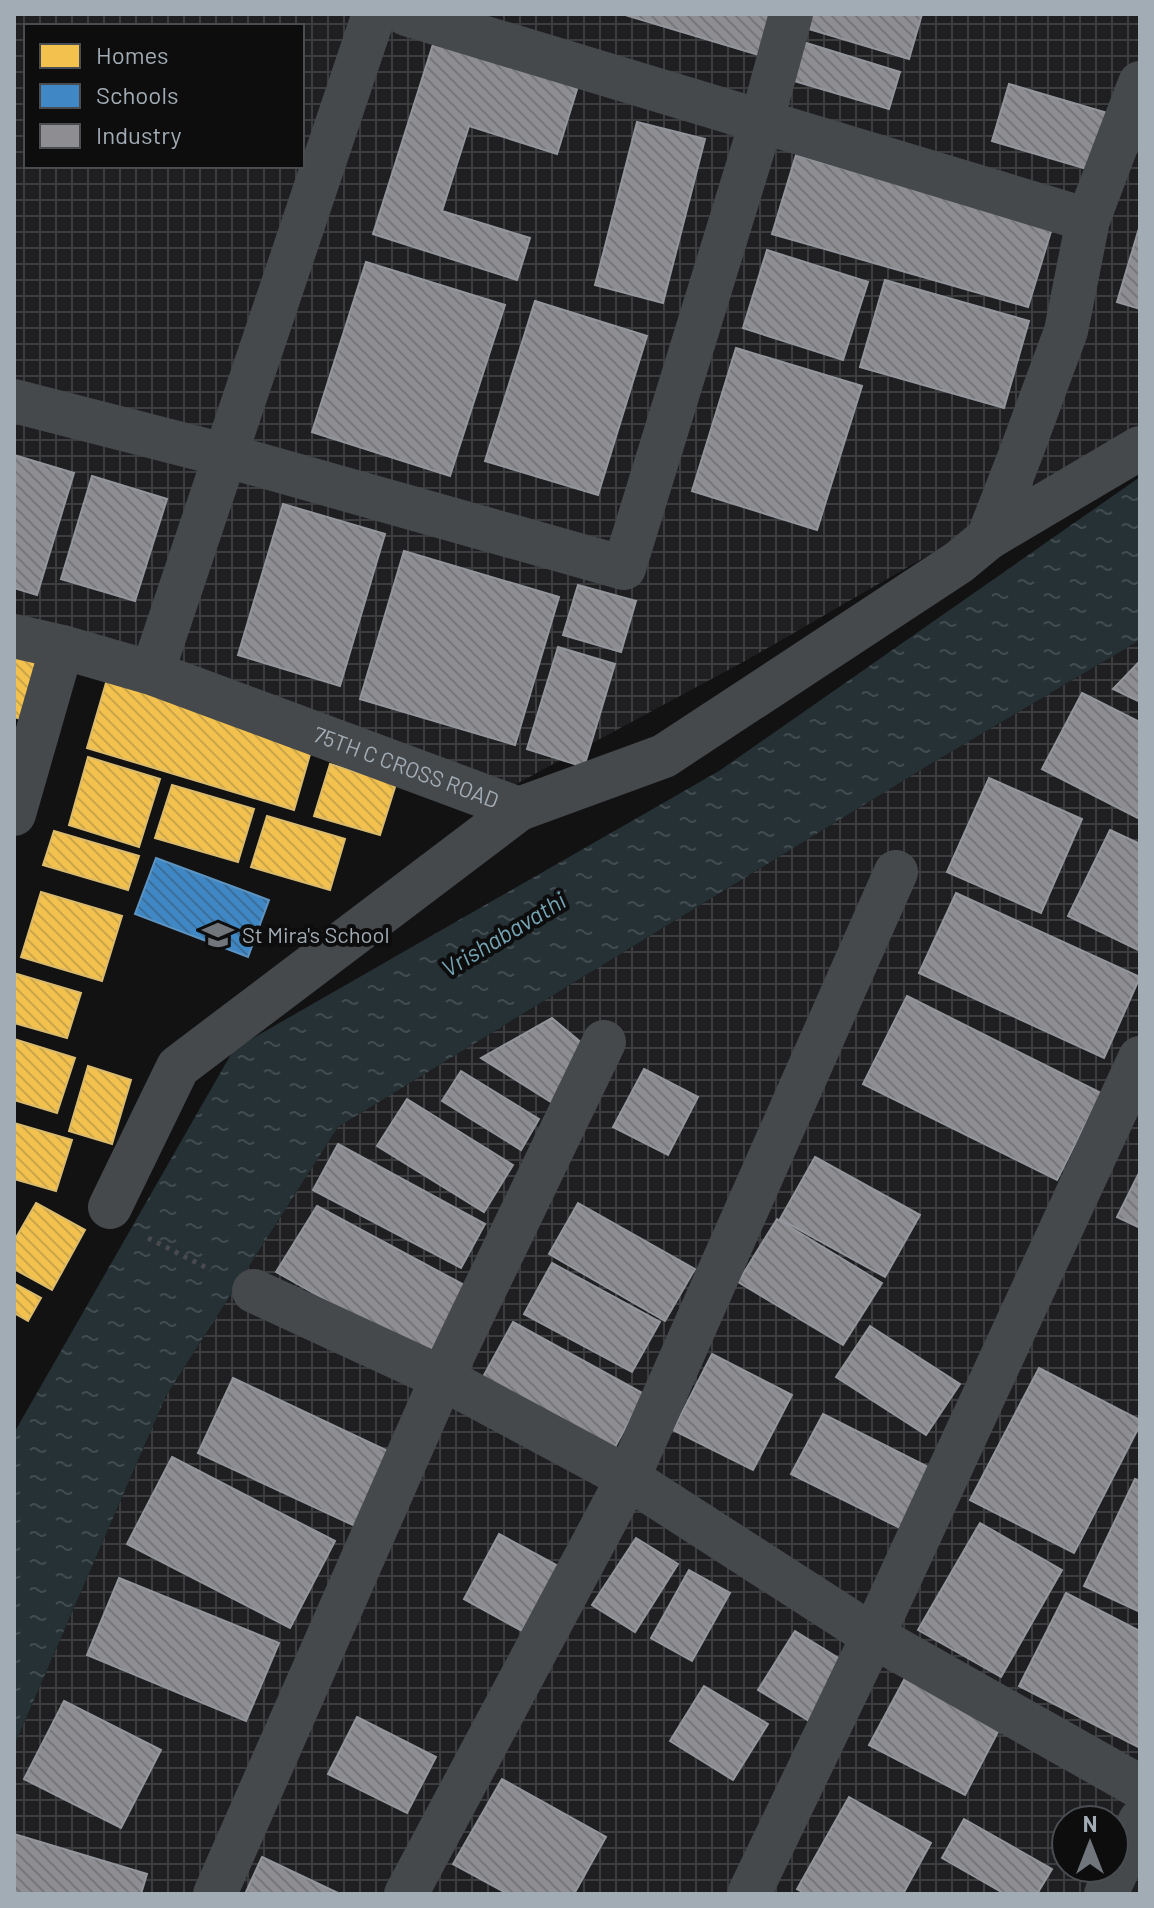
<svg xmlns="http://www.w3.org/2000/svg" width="1154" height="1908" viewBox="0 0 1154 1908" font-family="Barlow,sans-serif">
<defs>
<pattern id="industrial-grid" width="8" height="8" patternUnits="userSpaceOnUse" patternTransform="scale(2)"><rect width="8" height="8" fill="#1f1f21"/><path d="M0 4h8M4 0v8" fill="none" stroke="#3c3d3f"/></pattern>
<pattern id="water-ripples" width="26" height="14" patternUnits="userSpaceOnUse" patternTransform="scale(2)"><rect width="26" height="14" fill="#253135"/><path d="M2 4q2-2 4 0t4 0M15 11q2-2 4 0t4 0" fill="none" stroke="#424c50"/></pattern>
<pattern id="homes-back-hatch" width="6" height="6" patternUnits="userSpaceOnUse" patternTransform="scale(2)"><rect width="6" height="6" fill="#f2c14e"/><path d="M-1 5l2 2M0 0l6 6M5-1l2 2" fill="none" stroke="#cba549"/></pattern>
<pattern id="schools-back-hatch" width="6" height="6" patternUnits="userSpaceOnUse" patternTransform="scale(2)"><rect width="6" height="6" fill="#3f88c5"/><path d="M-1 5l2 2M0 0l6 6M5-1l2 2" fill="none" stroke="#3b6f9a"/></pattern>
<pattern id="industry-back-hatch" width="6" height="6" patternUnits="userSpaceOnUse" patternTransform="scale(2)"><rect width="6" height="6" fill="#8d8d92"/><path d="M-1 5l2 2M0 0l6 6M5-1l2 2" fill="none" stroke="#76777b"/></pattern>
</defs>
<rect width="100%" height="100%" fill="#121213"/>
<!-- industrial -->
<path fill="url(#industrial-grid)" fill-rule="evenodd" d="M 14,14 L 1140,14 L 1140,433 L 745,661 L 505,790 L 14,635 ZM 26,26 L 302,26 L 302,166 L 26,166 Z
M 1140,640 L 1140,1894 L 14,1894 L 14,1746 L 166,1396 L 338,1127 L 929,765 ZM 1066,1820 L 1114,1820 L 1114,1868 L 1066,1868 Z"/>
<!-- water -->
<path fill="url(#water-ripples)" d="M 1140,477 L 1140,640 L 929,765 L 338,1127 L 166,1396 L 14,1746 L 14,1433 L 234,1049 L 719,771 Z"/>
<!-- homes -->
<path fill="url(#homes-back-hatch)" stroke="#dabb6d" stroke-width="2" d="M 14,653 L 52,664 L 34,723 L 14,717 Z
M 108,676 L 315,737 L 294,810 L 87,748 Z
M 88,757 L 160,779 L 139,847 L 69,825 Z
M 330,764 L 396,784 L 380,835 L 314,816 Z
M 172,785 L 254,809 L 238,862 L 155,838 Z
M 267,816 L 345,839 L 330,890 L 251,867 Z
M 54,831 L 139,856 L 128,890 L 43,865 Z
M 41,892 L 122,916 L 102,981 L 21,957 Z
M 17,974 L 81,993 L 67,1038 L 14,1023 L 14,985 Z
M 14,1039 L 75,1058 L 57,1113 L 14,1100 Z
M 88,1066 L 131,1080 L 112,1144 L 69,1131 Z
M 14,1123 L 72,1140 L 56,1191 L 14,1179 Z
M 36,1203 L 85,1230 L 52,1290 L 14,1269 L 14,1241 Z
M 14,1283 L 41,1298 L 28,1321 L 14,1313 Z"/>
<!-- schools -->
<path fill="url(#schools-back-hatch)" stroke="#5d93c0" stroke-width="2" d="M 156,858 L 269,900 L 248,957 L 135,914 Z"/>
<!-- industry -->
<path fill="url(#industry-back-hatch)" stroke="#93969c" stroke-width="2" d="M 622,14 L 774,14 L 762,56 Z
M 813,14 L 922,14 L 909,59 L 809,29 Z
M 435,38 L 579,83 L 557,154 L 469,126 L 442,211 L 530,238 L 517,280 L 373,234 Z
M 803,42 L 900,72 L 889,109 L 791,80 Z
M 1009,84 L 1114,115 L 1097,172 L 992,141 Z
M 637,122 L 705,139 L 663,303 L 595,285 Z
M 796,155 L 1052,228 L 1028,307 L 772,234 Z
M 1140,225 L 1140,309 L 1117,302 Z
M 767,250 L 868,282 L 843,360 L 743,328 Z
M 366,262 L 505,305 L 450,476 L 312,432 Z
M 885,280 L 1029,321 L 1004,408 L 860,367 Z
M 535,301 L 647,336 L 598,495 L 485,461 Z
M 736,348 L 862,386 L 817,530 L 692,491 Z
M 14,455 L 74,473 L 37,595 L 14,588 Z
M 92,476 L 167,499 L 135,601 L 61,579 Z
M 283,504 L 385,534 L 340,686 L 238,655 Z
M 404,551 L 559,597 L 515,745 L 360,699 Z
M 578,585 L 636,601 L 621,652 L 563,635 Z
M 558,647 L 615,664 L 584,767 L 527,749 Z
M 1140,661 L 1140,702 L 1113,689 Z
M 1082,693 L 1140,722 L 1140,819 L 1042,769 Z
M 989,778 L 1082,819 L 1041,913 L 947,872 Z
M 1110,830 L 1140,844 L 1140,951 L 1068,916 Z
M 956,893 L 1140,977 L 1104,1058 L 919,973 Z
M 907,996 L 1101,1093 L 1057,1180 L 863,1084 Z
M 552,1018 L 590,1050 L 554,1104 L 481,1058 Z
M 644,1069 L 698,1097 L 668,1155 L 613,1127 Z
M 461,1071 L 539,1119 L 521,1150 L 442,1101 Z
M 407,1099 L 513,1165 L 484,1212 L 377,1146 Z
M 338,1144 L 485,1224 L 461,1268 L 313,1190 Z
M 815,1157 L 920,1215 L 885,1277 L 780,1219 Z
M 1140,1171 L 1140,1228 L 1117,1217 Z
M 578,1203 L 695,1269 L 665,1321 L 549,1254 Z
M 317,1206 L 466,1286 L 427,1357 L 276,1272 Z
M 777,1219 L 882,1283 L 843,1345 L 738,1282 Z
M 552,1263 L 660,1322 L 632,1372 L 524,1314 Z
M 513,1322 L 644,1394 L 609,1458 L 478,1386 Z
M 870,1326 L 960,1384 L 926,1435 L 836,1377 Z
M 712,1354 L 792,1395 L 753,1470 L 673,1430 Z
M 1039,1368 L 1140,1420 L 1140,1425 L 1074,1553 L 970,1500 Z
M 233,1378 L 390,1452 L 355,1526 L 198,1453 Z
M 823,1414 L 932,1469 L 902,1529 L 791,1474 Z
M 172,1457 L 335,1541 L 290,1628 L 127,1544 Z
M 1135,1479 L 1140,1481 L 1140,1612 L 1084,1586 Z
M 980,1523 L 1062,1570 L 1001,1677 L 918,1630 Z
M 499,1534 L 558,1566 L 522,1631 L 464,1599 Z
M 636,1538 L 678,1564 L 635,1632 L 592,1605 Z
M 689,1570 L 730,1593 L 692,1661 L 651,1638 Z
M 119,1578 L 279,1643 L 246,1721 L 87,1655 Z
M 1066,1593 L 1140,1631 L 1140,1743 L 1138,1747 L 1019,1686 Z
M 795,1631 L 845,1662 L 809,1721 L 758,1690 Z
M 905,1678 L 1001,1726 L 965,1795 L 869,1745 Z
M 704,1686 L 768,1724 L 733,1780 L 670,1741 Z
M 64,1701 L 161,1750 L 121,1828 L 24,1779 Z
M 357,1717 L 436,1757 L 407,1813 L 328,1774 Z
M 502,1779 L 606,1837 L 574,1894 L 508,1894 L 453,1864 Z
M 849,1797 L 931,1843 L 903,1894 L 806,1894 L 797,1889 Z
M 964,1819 L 1052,1869 L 1037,1894 L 1005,1894 L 942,1858 Z
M 14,1834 L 147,1874 L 141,1894 L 14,1894 Z
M 262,1857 L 340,1894 L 245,1894 Z"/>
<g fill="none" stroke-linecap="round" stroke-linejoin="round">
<!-- path -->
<path stroke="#484a4d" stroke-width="5" stroke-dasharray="4 6" stroke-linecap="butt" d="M 148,1238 L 211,1270"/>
<!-- minor -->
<g stroke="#46494c" stroke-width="44">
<path d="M 406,14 L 1088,220 L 1066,331 L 1021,453 L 988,538 L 959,562 L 664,756 L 519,809"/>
<path d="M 1088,220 L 1140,83"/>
<path d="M 14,401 L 224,455 L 624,568 L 762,120 L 791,14"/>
<path d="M 988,538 L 1140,448"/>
<path id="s1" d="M 14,636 L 62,647 L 152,673 L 519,809 L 178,1067 L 110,1207"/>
<path d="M 152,673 L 374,14"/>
<path d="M 14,814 L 62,647"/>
<path d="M 254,1291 L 442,1378 L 628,1478 L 873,1636 L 1140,1787"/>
<path d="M 215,1894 L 442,1378 L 604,1042"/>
<path d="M 406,1894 L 628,1478 L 896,872"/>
<path d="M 749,1894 L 873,1636 L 1140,1058"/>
<path d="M 1106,1894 L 1140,1821"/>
</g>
</g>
<!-- icons -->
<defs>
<symbol id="school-bare" viewBox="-9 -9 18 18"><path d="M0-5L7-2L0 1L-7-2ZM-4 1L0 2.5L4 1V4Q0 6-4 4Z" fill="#70767c" stroke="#0d0d0e" stroke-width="2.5" paint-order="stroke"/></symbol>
</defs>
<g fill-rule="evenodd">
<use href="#school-bare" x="196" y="913" width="44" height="44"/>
</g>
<g text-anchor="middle" stroke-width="8" stroke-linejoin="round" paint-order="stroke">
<!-- street labels -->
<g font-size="22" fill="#a2acb5" stroke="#0d0d0e">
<text dy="8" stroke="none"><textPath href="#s1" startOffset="414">75TH C CROSS ROAD</textPath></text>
</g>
<!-- poi labels -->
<g font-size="22" fill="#a2acb5" stroke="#0d0d0e" text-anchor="start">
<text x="242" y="943">St Mira's School</text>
</g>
<!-- water labels -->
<g font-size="24" font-style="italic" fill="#75a5b4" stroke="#0d0d0e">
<text transform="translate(504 935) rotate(-31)" y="8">Vrishabavathi</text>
</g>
</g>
<!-- border -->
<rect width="1154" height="1908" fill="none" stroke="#a2acb5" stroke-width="32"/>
<!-- legend -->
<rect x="24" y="24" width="280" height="144" fill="#0d0d0e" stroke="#494d51" stroke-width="2"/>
<rect x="40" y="44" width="40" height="24" fill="#f2c14e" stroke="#494d51" stroke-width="2"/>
<text x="96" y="64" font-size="24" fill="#a2acb5">Homes</text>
<rect x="40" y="84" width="40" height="24" fill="#3f88c5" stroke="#494d51" stroke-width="2"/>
<text x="96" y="104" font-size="24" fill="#a2acb5">Schools</text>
<rect x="40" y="124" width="40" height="24" fill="#8d8d92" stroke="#494d51" stroke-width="2"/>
<text x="96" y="144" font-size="24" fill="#a2acb5">Industry</text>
<!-- north arrow -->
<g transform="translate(1090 1844)"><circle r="38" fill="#0d0d0e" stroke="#494d51" stroke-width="2"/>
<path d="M0-6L14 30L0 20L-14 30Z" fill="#70767c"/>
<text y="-12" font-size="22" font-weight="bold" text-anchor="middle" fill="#a2acb5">N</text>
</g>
</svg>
